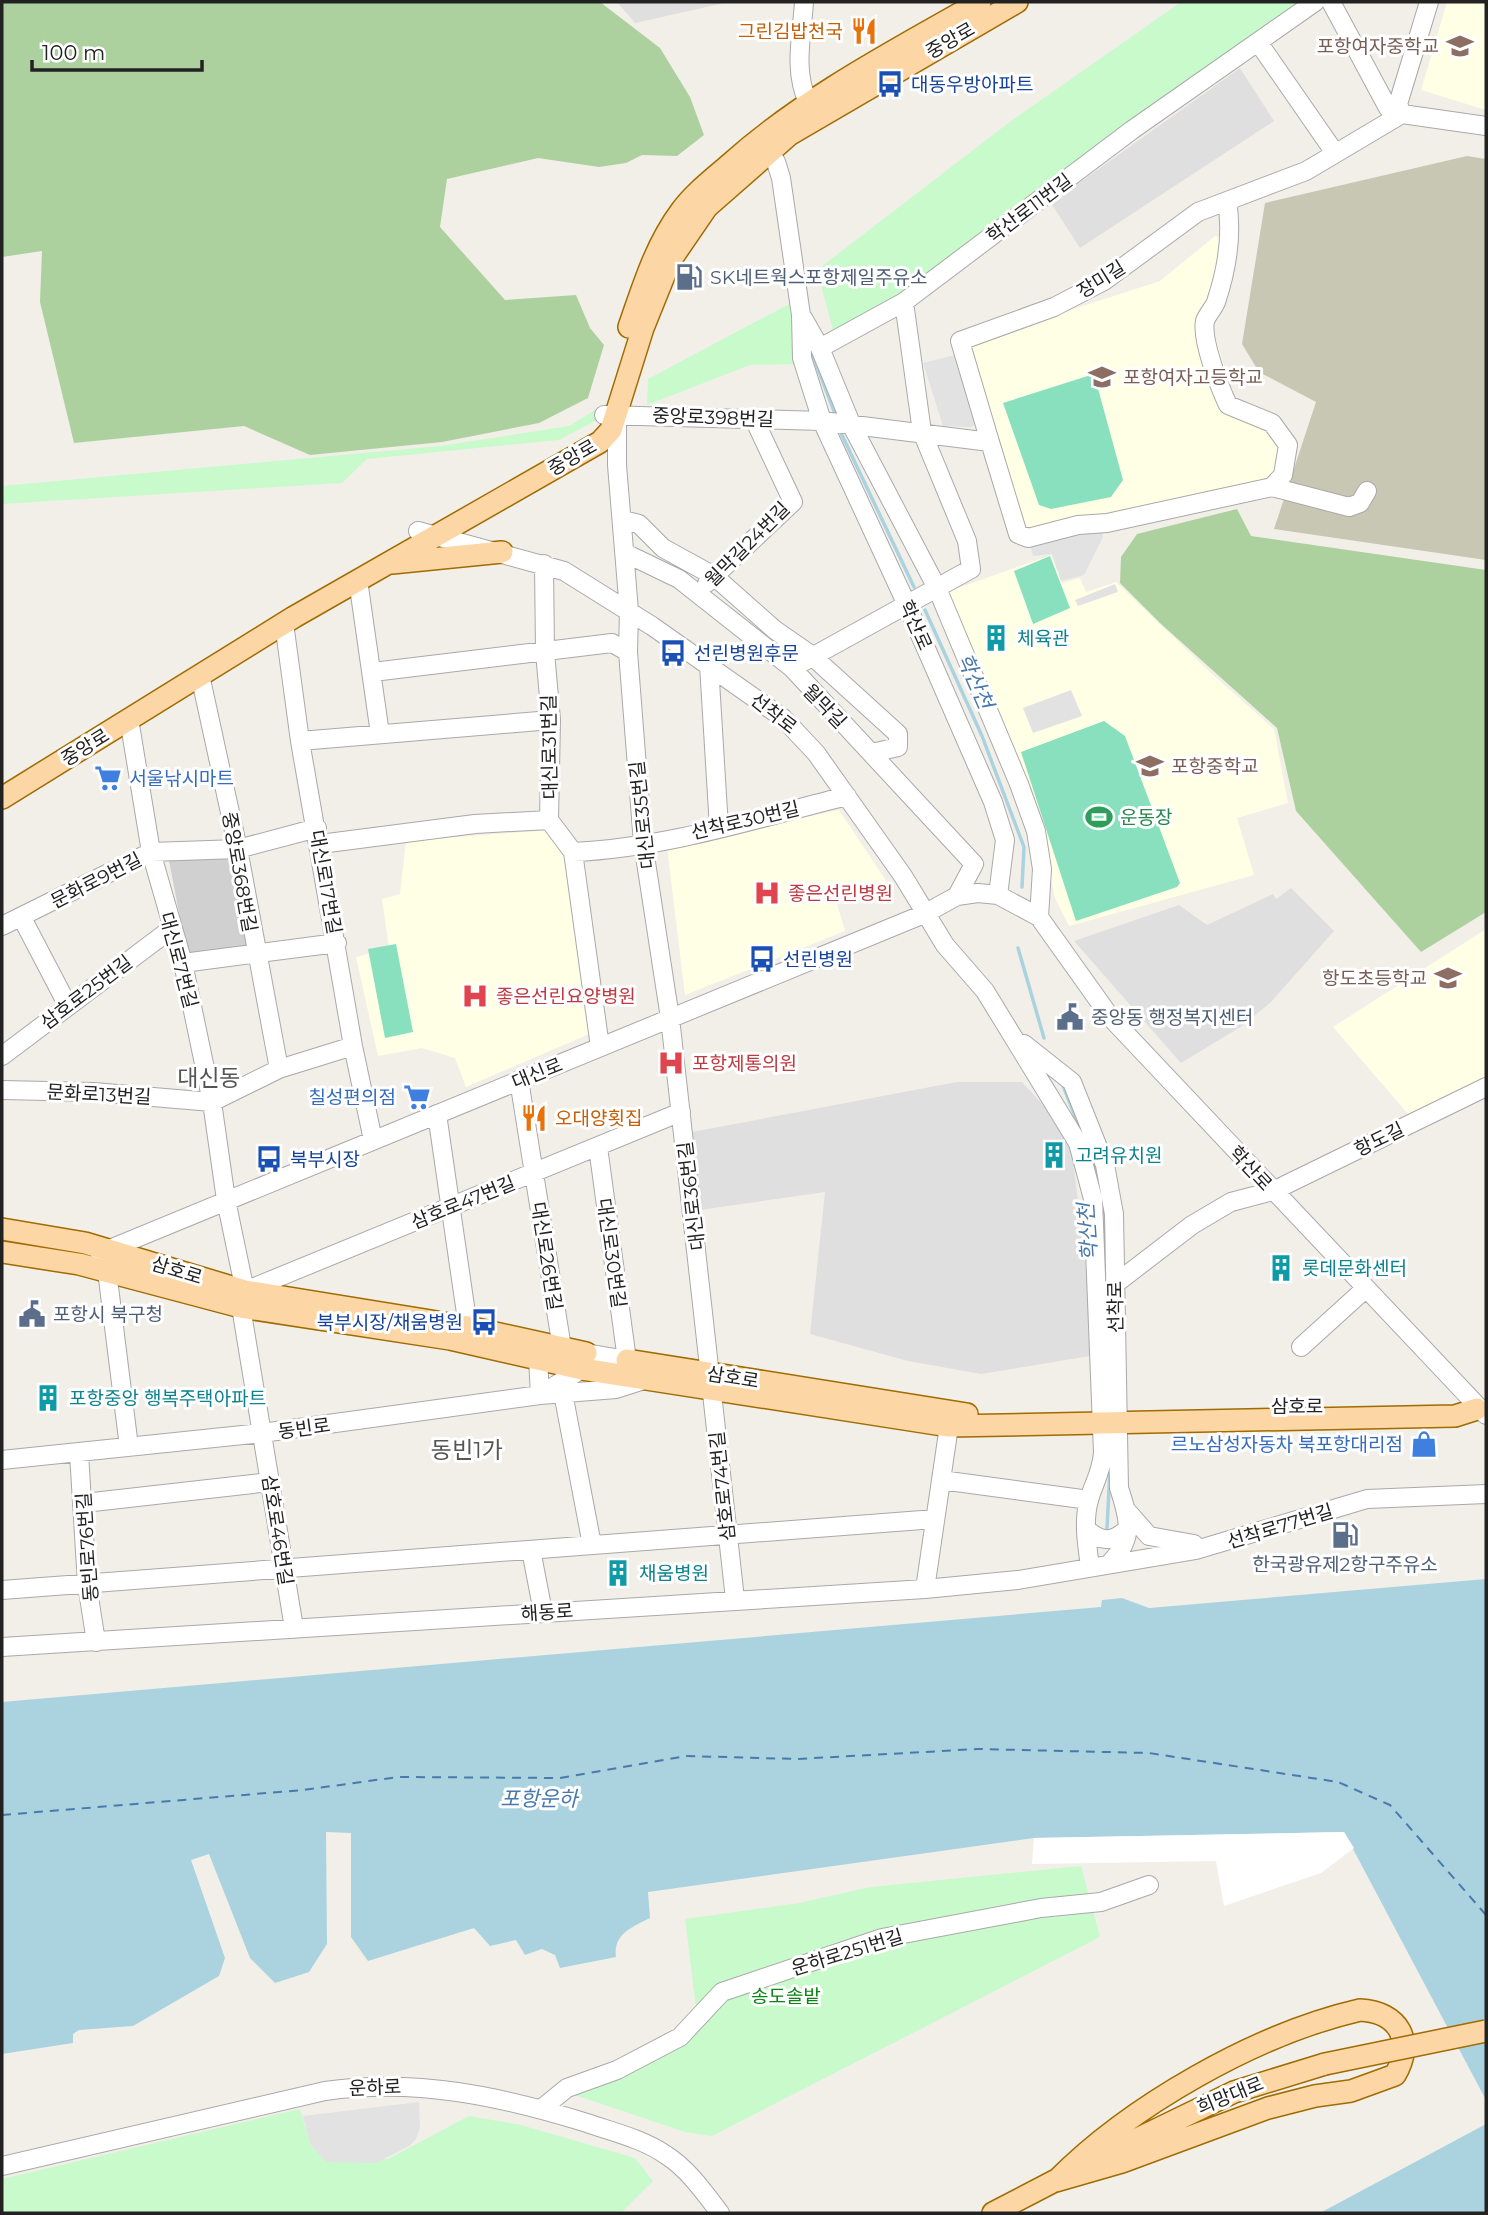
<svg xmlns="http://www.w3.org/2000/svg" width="1488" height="2215" viewBox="0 0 1488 2215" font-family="Montserrat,'Noto Sans KR',sans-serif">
<rect width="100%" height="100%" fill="#f2efe9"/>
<!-- residential -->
<path fill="#e0dfdf" d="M 617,2 L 729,2 L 635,23 Z
M 1240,68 L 1274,121 L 1080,248 L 1051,203 Z
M 1291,888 L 1334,931 L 1271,1002 L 1242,1026 L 1181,1063 L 1074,941 L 1179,905 L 1207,925 L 1273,894 L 1276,899 Z
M 957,1082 L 1022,1082 L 1070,1134 L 1096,1355 L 981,1374 L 908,1361 L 810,1334 L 825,1192 L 700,1210 L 692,1132 Z"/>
<!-- education -->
<path fill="#ffffe5" d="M 1447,2 L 1486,2 L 1486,110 L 1421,90 Z
M 1215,236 L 1227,239 L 1209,316 L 1237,409 L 1273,428 L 1287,463 L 1274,477 L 1025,532 L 966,344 L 1160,281 Z
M 1051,555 L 1062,583 L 1080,578 L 1086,592 L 1116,582 L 1211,673 L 1274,729 L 1288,803 L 1237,818 L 1254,875 L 1069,926 L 1055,898 L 1035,806 L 947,592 Z
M 839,810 L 887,882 L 837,904 L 845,931 L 685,995 L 667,847 Z
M 550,830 L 572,866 L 589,1034 L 466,1087 L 455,1058 L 422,1048 L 378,1056 L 356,957 L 389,948 L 382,899 L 400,894 L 406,841 Z
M 1486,929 L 1486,1079 L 1409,1115 L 1333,1027 Z"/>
<!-- religious -->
<path fill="#d0d0d0" d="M 234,851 L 251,949 L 188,958 L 169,861 Z"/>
<!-- construction -->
<path fill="#c7c7b4" d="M 1467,156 L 1486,159 L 1486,560 L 1274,529 L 1316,402 L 1259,372 L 1242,344 L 1265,203 Z"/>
<!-- forest -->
<path fill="#add19e" d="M 2,2 L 600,2 L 660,48 L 690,97 L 704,135 L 677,156 L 642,155 L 626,163 L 599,167 L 538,158 L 447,179 L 440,227 L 505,300 L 576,295 L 590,328 L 604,345 L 588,398 L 539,423 L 442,442 L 310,455 L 244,426 L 74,443 L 40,302 L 42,251 L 2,257 Z
M 1237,509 L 1251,536 L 1486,570 L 1486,912 L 1421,952 L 1296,811 L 1277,728 L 1160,623 L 1120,583 L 1121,557 L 1137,534 Z"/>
<!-- park -->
<path fill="#c8facc" d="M 1181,2 L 1312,2 L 1284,25 L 835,338 L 817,270 L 1011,121 Z
M 791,303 L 804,364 L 750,365 L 647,405 L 648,379 Z
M 600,407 L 597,420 L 559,440 L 367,459 L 342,483 L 2,504 L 2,486 L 440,446 L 569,426 Z
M 1081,1866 L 1100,1937 L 712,2136 L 685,2132 L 569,2093 L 669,2052 L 699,2032 L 685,1919 L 799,1903 L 871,1887 Z
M 300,2109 L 310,2144 L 326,2162 L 388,2159 L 469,2116 L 521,2125 L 635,2158 L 653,2181 L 621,2213 L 2,2213 L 2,2179 Z"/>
<!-- pitch -->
<path fill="#88e0be" d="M 1094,374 L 1123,480 L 1111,497 L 1051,509 L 1039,505 L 1003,403 Z
M 1050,556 L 1070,608 L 1033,624 L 1014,571 Z
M 1104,721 L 1125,736 L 1180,883 L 1177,887 L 1076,921 L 1021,752 Z
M 396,944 L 413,1032 L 385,1038 L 368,949 Z"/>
<!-- parking -->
<path fill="#e2e2e2" d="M 955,355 L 976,422 L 972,427 L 943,426 L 923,363 Z
M 1101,528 L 1103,537 L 1084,575 L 1061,581 L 1052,554 L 1033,556 L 1029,540 Z
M 1115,584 L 1118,592 L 1078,606 L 1075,600 Z
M 1071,690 L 1082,716 L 1033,733 L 1023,708 Z
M 419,2102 L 420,2128 L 416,2139 L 409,2146 L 376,2163 L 326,2162 L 310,2144 L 303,2116 Z"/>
<!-- water -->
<path fill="#aad3df" d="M 1486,1579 L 1486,2100 L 1344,1832 L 1034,1838 L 648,1892 L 650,1918 C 632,1927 613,1934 616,1957 L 560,1968 L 555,1955 L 542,1949 L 525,1955 L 516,1940 L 490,1946 L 474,1928 L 368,1961 L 351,1937 L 351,1833 L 326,1832 L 327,1944 L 309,1972 L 275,1983 L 250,1958 L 209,1854 L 191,1860 L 225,1958 L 219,1976 L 133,2026 L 79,2030 L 73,2034 L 73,2043 L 2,2054 L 2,1702 L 1101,1607 L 1102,1600 L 1122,1598 L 1149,1608 Z
M 1486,2124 L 1486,2213 L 1320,2213 Z"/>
<!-- pier -->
<path fill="#fff" d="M 1344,1832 L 1354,1848 L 1321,1873 L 1224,1906 L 1216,1861 L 1032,1864 L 1034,1838 Z"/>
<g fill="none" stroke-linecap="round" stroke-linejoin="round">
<!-- stream -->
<path stroke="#aad3df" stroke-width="3.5" d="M 810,348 L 835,414
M 841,433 L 914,587
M 925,610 L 982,736 L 1024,847 L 1022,887
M 1018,948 L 1044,1038
M 1062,1083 L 1083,1136
M 1089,1150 L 1099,1183 L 1106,1231
M 1107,1294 L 1107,1332
M 1107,1528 L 1110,1470"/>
<!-- ferry -->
<path stroke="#4a7aab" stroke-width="2" stroke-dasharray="9 7" stroke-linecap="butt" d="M 2,1815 L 303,1790 L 398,1777 L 560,1778 L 686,1756 L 798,1759 L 978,1749 L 1149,1753 L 1338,1782 L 1390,1805 L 1486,1915"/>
<defs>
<path id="minor" d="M 804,2 C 802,35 793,71 808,102
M 1331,2 L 1388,108 L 1402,114 L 1486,126
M 1258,42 L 1335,153
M 1402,114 L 1398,104 L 1429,2
M 763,142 L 776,162 L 781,178 L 801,315 L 802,358 L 822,421 L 907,605 L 993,802 L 1005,840 L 998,895
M 803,318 L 820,348 L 852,426 L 937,588 L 1019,784 L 1036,831 L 1042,869 L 1039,917
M 820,348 L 904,302 L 1132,130 L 1315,2
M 604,415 L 822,421 L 990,442 L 960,341 L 1054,307 L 1104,281 L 1198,212 L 1306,171 L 1402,114
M 617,418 L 617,465 L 629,611 L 628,652 L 643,843 L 670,1018 L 735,1599
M 990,442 L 1018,534 L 1028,538 L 1078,525 L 1107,523 L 1272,487 L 1283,475 L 1288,445 L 1272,423 L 1228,405 C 1220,388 1201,340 1205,321 C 1207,315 1213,309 1216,302 C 1227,269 1233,236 1227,201
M 1272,487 L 1349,507 L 1360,503 L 1367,491
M 623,520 L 639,524 L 663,548 L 714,576 L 775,630 L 811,655 L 898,734 L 898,747 L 872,753
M 418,531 L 564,571 L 652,626 L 783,718 L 816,753 L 903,876 L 945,945 L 985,991 L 1078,1143 L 1093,1199 L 1103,1453 C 1101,1474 1094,1482 1089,1500 C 1083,1521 1087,1545 1090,1566
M 625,553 L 679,579 L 792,668 L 974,864 L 957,896
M 544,564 L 545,652 L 551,720 L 549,820 L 573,852 L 600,1047
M 358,580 L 380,734
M 707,583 L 793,502 L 754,419
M 284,623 L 300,741 L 353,1046 L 373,1140
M 709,665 L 719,828
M 792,668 L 971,569 L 967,541 L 922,432 L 904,302
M 373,672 L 612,643 L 628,652
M 200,675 L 238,849 L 279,1069
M 129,719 L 151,852 L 183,963 L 212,1102 L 226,1200 L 245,1291 L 681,1112
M 300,741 L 551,720
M 320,844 L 475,824 L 549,820
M 573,852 C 666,848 758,818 847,796
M 22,918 L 67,1004
M 2,926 L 151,852 L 238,849 L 317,828
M 183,963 L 337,943
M 1024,1044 L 1072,1082 L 1105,1165 L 1114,1214 L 1119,1488 C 1129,1518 1135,1538 1110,1563
M 2,1056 L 171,929
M 519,1080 L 562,1348
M 2,1090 L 94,1092 L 212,1102 L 279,1069 L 353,1046
M 437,1114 L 468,1327
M 100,1253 L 924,914 L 957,896 L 978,893 L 998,895 L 1039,917 L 1111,1018 L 1486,1415
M 107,1271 L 129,1447
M 1115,1284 L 1192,1225 L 1231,1202 L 1273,1191 L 1486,1087
M 241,1307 L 294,1628
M 1301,1347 L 1365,1289
M 538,1359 L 540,1395
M 543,1393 L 582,1369 L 586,1353 L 627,1360 L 598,1147
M 563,1393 L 592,1545
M 79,1453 L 87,1584 L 96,1642
M 2,1460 L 262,1433 L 540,1395 L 616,1389 L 647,1379
M 941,1480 L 1089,1500
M 84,1503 L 270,1482
M 1127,1511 L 1149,1536 L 1194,1544
M 1086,1528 C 1100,1543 1115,1543 1128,1527
M 531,1550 L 543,1612
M 925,1589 L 949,1426
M 2,1590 L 935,1519
M 2,1647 L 925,1589 L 1018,1580 L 1196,1550 L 1367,1499 L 1486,1494
M 541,2109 L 567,2088 L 617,2070 L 680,2037 L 722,1992 L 882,1938 L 1041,1908 L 1101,1902 L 1149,1885
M 2,2166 L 325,2091 C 416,2078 500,2096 587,2123 C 613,2132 643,2139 666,2155 C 688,2169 704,2192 720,2213"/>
<path id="major" d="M 629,327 C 643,287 655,246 681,211 C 694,193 714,178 731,163 C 805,97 894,51 980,2
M 392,563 L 502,552
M 2,798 L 294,617 L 600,442 L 611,430 L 643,328 L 670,261 L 707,207 L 789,135 L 1017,2
M 2,1229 L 85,1243 L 245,1291 L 468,1327 L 586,1353
M 2,1252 L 79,1264 L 241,1307 L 450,1339 L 582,1369 L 949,1426 L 1455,1416 L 1477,1409
M 627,1360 L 967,1414
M 1360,2010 C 1399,2012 1415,2041 1395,2075 L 1351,2091 L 1315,2096 L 1268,2108 L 1122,2162 L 1056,2181 C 1130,2106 1256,2034 1360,2010 Z
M 1094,2160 L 1234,2092 L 1325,2064
M 993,2213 L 1066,2175"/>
</defs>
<!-- minor casing -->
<use href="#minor" stroke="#a9a9a9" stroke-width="20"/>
<!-- major casing -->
<use href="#major" stroke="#a06b00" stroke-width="24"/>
<!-- minor -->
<use href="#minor" stroke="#fff" stroke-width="18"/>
<!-- major -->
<use href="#major" stroke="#fcd6a4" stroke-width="21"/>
<defs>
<path id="major-bridge" d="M 1325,2064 L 1486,2031"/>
</defs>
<!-- major-bridge casing -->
<use href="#major-bridge" stroke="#a06b00" stroke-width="24" stroke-linecap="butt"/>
<!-- major-bridge -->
<use href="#major-bridge" stroke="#fcd6a4" stroke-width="21"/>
</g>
<!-- icons -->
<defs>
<symbol id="restaurant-bare" viewBox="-9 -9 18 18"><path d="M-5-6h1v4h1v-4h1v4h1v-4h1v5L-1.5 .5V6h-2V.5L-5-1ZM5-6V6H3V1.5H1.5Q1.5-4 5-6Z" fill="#e8710a" stroke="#fff" stroke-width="2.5" paint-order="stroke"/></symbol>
<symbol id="school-bare" viewBox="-9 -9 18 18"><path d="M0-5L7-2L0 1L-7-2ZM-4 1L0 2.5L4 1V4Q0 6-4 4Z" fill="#8d6e63" stroke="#fff" stroke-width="2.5" paint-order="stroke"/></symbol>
<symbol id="bus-bare" viewBox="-9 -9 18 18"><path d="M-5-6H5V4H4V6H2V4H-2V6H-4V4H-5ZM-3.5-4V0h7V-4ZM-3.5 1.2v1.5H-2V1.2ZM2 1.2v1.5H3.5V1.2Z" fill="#1a4fb4" stroke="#fff" stroke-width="2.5" paint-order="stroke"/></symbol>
<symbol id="fuel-bare" viewBox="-9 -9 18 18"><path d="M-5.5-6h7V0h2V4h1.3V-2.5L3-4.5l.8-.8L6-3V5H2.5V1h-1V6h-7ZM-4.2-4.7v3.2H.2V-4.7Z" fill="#5c6f8a" stroke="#fff" stroke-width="2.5" paint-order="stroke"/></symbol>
<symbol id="building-bare" viewBox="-9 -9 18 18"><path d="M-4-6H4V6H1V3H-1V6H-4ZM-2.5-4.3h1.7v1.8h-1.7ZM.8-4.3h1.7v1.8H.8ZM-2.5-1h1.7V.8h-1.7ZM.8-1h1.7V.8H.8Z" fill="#0f9aa8" stroke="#fff" stroke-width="2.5" paint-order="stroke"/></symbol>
<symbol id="supermarket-bare" viewBox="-9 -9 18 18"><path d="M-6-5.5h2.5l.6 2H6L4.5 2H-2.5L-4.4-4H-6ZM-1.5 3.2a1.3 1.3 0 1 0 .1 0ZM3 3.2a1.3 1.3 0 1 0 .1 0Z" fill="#3f7fe0" stroke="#fff" stroke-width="2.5" paint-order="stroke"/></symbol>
<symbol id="stadium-bare" viewBox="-9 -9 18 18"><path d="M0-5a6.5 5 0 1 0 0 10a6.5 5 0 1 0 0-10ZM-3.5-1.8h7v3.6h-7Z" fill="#2e9e5b" stroke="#fff" stroke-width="2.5" paint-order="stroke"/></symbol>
<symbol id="hospital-bare" viewBox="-9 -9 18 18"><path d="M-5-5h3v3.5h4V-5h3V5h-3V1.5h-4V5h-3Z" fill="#e0444e" stroke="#fff" stroke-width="2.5" paint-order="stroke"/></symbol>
<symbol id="civic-bare" viewBox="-9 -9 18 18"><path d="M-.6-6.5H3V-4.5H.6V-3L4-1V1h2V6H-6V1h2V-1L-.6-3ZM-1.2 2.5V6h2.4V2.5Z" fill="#5c6f8a" stroke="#fff" stroke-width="2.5" paint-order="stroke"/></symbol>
<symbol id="shop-bare" viewBox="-9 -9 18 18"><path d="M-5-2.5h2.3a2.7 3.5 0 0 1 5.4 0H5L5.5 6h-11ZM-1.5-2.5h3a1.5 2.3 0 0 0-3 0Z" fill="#3f7fe0" stroke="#fff" stroke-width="2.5" paint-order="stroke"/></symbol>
</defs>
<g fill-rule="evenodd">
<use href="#restaurant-bare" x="845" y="12" width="38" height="38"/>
<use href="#school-bare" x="1441" y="27" width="38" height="38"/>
<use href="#bus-bare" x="871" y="65" width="38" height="38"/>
<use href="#fuel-bare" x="670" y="258" width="38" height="38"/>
<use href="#school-bare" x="1083" y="358" width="38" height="38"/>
<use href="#building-bare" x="977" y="619" width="38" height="38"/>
<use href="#bus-bare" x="654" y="634" width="38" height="38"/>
<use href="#school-bare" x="1131" y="747" width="38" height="38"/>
<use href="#supermarket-bare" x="89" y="759" width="38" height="38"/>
<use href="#stadium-bare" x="1080" y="798" width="38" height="38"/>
<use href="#hospital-bare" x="748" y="874" width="38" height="38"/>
<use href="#bus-bare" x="743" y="940" width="38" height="38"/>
<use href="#school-bare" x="1429" y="959" width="38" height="38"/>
<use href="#hospital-bare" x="456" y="977" width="38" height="38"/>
<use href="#civic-bare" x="1051" y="998" width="38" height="38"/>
<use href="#hospital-bare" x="652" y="1044" width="38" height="38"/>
<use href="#supermarket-bare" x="398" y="1078" width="38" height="38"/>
<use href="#restaurant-bare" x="515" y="1099" width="38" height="38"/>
<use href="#building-bare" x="1035" y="1136" width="38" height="38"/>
<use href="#bus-bare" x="250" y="1140" width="38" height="38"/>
<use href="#building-bare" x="1262" y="1249" width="38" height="38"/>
<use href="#civic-bare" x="13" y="1295" width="38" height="38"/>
<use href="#bus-bare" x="465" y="1303" width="38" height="38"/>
<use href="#building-bare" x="29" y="1379" width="38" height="38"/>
<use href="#shop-bare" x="1405" y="1425" width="38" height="38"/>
<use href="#fuel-bare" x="1326" y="1516" width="38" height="38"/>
<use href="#building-bare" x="599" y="1554" width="38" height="38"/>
</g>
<g text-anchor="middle" stroke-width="6" stroke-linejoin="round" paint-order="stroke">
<!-- food labels -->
<g font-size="19" fill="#c56008" stroke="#fff" text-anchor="end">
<text x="843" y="38">그린김밥천국</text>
<text x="555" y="1125" text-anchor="start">오대양횟집</text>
</g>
<!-- street labels -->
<g font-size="19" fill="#222" stroke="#fff">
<text transform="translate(950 40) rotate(-30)" y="7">중앙로</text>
<text transform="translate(1029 208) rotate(-37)" y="7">학산로11번길</text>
<text transform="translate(1101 279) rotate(-32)" y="7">장미길</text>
<text transform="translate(713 417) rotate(2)" y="7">중앙로398번길</text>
<text transform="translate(572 457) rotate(-30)" y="7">중앙로</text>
<text transform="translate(747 544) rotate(-45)" y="7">월막길24번길</text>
<text transform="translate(916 625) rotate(66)" y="7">학산로</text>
<text transform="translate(825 706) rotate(46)" y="7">월막길</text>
<text transform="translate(774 713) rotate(38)" y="7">선착로</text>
<text transform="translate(85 747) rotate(-32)" y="7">중앙로</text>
<text transform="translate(549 747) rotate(-91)" y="7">대신로31번길</text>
<text transform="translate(642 815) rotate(-96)" y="7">대신로35번길</text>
<text transform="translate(745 820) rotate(-13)" y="7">선착로30번길</text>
<text transform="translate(240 872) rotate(80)" y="7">중앙로368번길</text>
<text transform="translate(96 880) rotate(-27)" y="7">문화로9번길</text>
<text transform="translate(326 882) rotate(80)" y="7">대신로17번길</text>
<text transform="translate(179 960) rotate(75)" y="7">대신로7번길</text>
<text transform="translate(86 992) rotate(-37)" y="7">삼호로25번길</text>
<text transform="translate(537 1073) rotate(-22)" y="7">대신로</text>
<text transform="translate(99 1094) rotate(3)" y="7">문화로13번길</text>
<text transform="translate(1379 1139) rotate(-26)" y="7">항도길</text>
<text transform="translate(1251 1168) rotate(47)" y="7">학산로</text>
<text transform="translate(691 1196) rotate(-97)" y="7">대신로36번길</text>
<text transform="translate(463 1202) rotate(-22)" y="7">삼호로47번길</text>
<text transform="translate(612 1253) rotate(82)" y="7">대신로30번길</text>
<text transform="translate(547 1256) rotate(81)" y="7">대신로26번길</text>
<text transform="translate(177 1270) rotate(17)" y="7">삼호로</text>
<text transform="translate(1115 1307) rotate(-91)" y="7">선착로</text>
<text transform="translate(733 1377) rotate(9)" y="7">삼호로</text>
<text x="1297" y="1413">삼호로</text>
<text transform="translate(304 1428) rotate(-8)" y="7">동빈로</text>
<text transform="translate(722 1486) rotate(-96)" y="7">삼호로74번길</text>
<text transform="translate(1280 1526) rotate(-17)" y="7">선착로77번길</text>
<text transform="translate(278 1530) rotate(81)" y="7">삼호로46번길</text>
<text transform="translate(87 1547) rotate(-94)" y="7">동빈로76번길</text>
<text transform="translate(547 1612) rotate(-4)" y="7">해동로</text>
<text transform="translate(847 1952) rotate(-17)" y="7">운하로251번길</text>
<text transform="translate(375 2087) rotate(-2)" y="7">운하로</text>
<text transform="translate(1230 2095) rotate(-22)" y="7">희망대로</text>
</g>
<!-- education labels -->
<g font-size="19" fill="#785e54" stroke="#fff" text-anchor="end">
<text x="1439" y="53">포항여자중학교</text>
<text x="1123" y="384" text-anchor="start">포항여자고등학교</text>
<text x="1171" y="773" text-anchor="start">포항중학교</text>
<text x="1427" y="985">항도초등학교</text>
</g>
<!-- transit labels -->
<g font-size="19" fill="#164399" stroke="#fff" text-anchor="start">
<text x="911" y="91">대동우방아파트</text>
<text x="694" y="660">선린병원후문</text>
<text x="783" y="966">선린병원</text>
<text x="290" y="1166">북부시장</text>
<text x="463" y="1329" text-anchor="end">북부시장/채움병원</text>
</g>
<!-- service labels -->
<g font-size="19" fill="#4e5e75" stroke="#fff" text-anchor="start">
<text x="710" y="284">SK네트웍스포항제일주유소</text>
<text x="1091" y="1024">중앙동 행정복지센터</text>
<text x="53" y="1321">포항시 북구청</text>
<text x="1345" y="1571" text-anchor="middle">한국광유제2항구주유소</text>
</g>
<!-- culture labels -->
<g font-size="19" fill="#0d838f" stroke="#fff" text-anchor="start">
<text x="1017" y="645">체육관</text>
<text x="1075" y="1162">고려유치원</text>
<text x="1302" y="1275">롯데문화센터</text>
<text x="69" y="1405">포항중앙 행복주택아파트</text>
<text x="639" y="1580">채움병원</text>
</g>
<!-- shop labels -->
<g font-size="19" fill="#366cbe" stroke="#fff" text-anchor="end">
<text x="129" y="785" text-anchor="start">서울낚시마트</text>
<text x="396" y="1104">칠성편의점</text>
<text x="1403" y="1451">르노삼성자동차 북포항대리점</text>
</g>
<!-- leisure labels -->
<g font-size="19" fill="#27864d" stroke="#fff" text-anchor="start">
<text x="1120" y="824">운동장</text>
</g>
<!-- health labels -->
<g font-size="19" fill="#be3a42" stroke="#fff" text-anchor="start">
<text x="788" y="900">좋은선린병원</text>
<text x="496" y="1003">좋은선린요양병원</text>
<text x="692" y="1070">포항제통의원</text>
</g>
<!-- park labels -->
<g font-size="19" fill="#0c8416" stroke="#fff">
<text x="786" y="2003">송도솔밭</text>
</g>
<!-- water labels -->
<g font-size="21" font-style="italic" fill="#4a7aab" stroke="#fff">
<text transform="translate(975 681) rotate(66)" y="7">학산천</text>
<text transform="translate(1088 1232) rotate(-94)" y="7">학산천</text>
<text x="539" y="1806">포항운하</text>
</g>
<!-- quarter labels -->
<g font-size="23" fill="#555" stroke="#fff">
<text x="209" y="1086">대신동</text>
<text x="467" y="1458">동빈1가</text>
</g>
</g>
<!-- border -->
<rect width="1488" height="2215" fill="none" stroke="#222222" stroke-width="7"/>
<!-- scale -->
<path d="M32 60v10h170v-10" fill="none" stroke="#222222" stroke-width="3.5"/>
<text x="42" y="60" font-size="21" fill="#222222" stroke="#ffffff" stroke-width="5" paint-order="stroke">100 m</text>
</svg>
